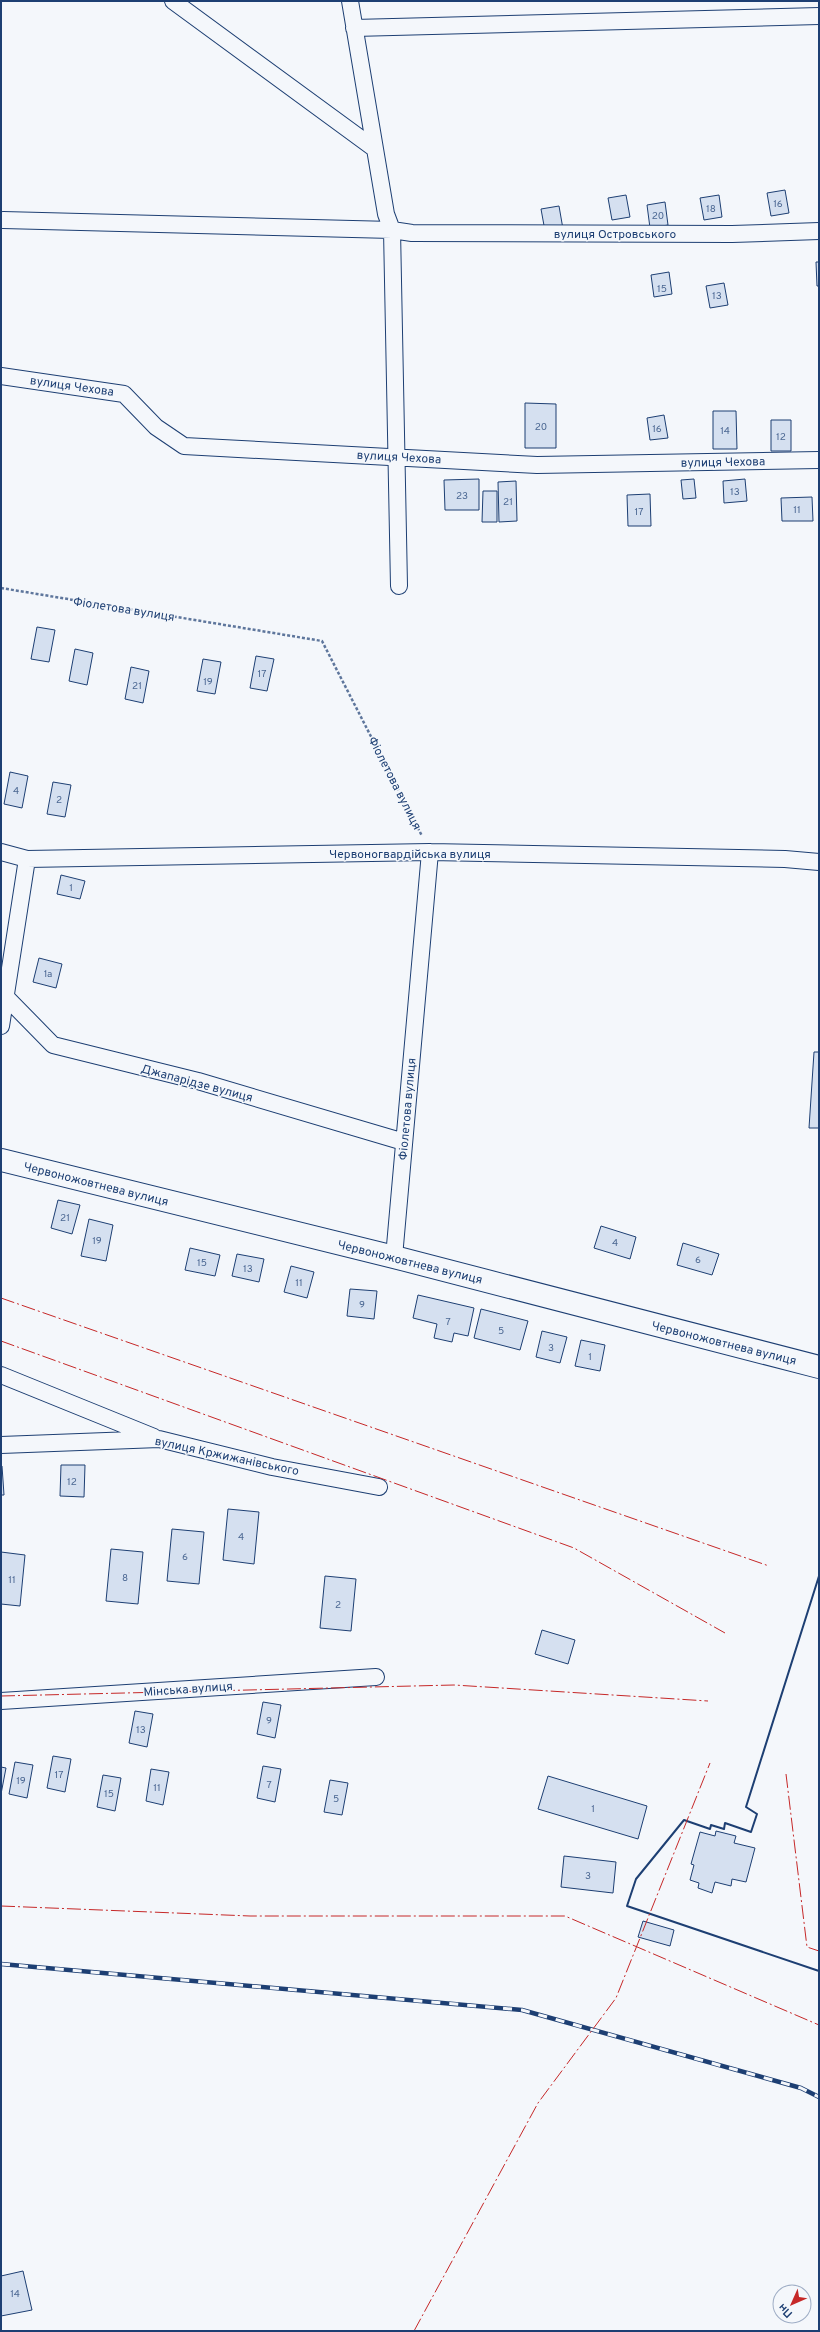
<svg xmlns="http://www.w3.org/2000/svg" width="820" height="2332" viewBox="0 0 820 2332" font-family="Overpass,sans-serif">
<rect width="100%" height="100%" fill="#f4f7fb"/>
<!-- building -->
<path fill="#d5e0f0" stroke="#1d3f73" d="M 785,190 L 789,213 L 771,216 L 767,193 Z
M 626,195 L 630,217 L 612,220 L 608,198 Z
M 719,195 L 722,217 L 704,220 L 700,198 Z
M 665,202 L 668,225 L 650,228 L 647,205 Z
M 559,206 L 563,229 L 545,231 L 541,209 Z
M 816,262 L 819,262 L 819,286 L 817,286 Z
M 669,272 L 672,294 L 654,297 L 651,275 Z
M 724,283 L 728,305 L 710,308 L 706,286 Z
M 525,403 L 556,404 L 556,448 L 525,448 Z
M 713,411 L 736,411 L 737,449 L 713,449 Z
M 664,415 L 668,438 L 650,440 L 647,418 Z
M 771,420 L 791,420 L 791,451 L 771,451 Z
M 479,479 L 479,510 L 445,510 L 444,480 Z
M 694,479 L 696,498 L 683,499 L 681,480 Z
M 745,479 L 747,501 L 724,503 L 723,481 Z
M 516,481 L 517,521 L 499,522 L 498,482 Z
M 483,491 L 497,491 L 497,522 L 482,522 Z
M 650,494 L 651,526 L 628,526 L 627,495 Z
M 812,497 L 813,521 L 782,521 L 781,498 Z
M 37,627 L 55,630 L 49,662 L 31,659 Z
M 75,649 L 93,653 L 87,685 L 69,681 Z
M 256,656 L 274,659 L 267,691 L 250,688 Z
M 203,659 L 221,662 L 215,694 L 197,691 Z
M 131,667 L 149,671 L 143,703 L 125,699 Z
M 10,772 L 28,776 L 22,808 L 4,804 Z
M 53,782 L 71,785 L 65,817 L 47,814 Z
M 61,875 L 85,881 L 80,899 L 57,894 Z
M 39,958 L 62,964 L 56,988 L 33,982 Z
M 814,1052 L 819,1052 L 819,1128 L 809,1128 Z
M 58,1200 L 80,1205 L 72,1234 L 51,1228 Z
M 89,1219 L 113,1225 L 106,1261 L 81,1256 Z
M 601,1226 L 636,1237 L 630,1259 L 594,1248 Z
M 683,1243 L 719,1254 L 712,1275 L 677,1265 Z
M 190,1248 L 220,1255 L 215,1276 L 185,1270 Z
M 237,1254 L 264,1259 L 259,1282 L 232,1276 Z
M 291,1266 L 314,1272 L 307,1298 L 284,1292 Z
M 350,1289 L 377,1291 L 374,1319 L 347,1316 Z
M 418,1295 L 474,1308 L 468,1336 L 454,1333 L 452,1342 L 434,1338 L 437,1324 L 413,1318 Z
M 481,1309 L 528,1321 L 520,1350 L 474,1338 Z
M 542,1331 L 567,1337 L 560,1363 L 536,1357 Z
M 581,1340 L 605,1345 L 600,1371 L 575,1366 Z
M 61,1465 L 85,1465 L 84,1497 L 60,1496 Z
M 1,1466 L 2,1466 L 4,1495 L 1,1495 Z
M 228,1509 L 259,1512 L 254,1564 L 223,1560 Z
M 172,1529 L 204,1532 L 199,1584 L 167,1581 Z
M 111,1549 L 143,1552 L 138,1604 L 106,1601 Z
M 1,1552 L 25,1555 L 20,1606 L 1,1604 Z
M 325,1576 L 356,1579 L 351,1631 L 320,1628 Z
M 542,1630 L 575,1640 L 568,1664 L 535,1654 Z
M 263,1702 L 281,1705 L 275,1738 L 257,1734 Z
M 135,1711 L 153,1714 L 147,1747 L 129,1743 Z
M 53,1756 L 71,1759 L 65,1792 L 47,1788 Z
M 15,1762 L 33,1765 L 27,1798 L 9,1794 Z
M 263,1766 L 281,1769 L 275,1802 L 257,1798 Z
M 1,1767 L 6,1768 L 1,1794 Z
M 151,1769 L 169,1772 L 163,1805 L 146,1801 Z
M 103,1775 L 121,1778 L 115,1811 L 97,1807 Z
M 548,1776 L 647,1806 L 638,1839 L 538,1809 Z
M 330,1780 L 348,1783 L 342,1815 L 324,1812 Z
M 716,1831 L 736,1836 L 734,1843 L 755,1848 L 746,1882 L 732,1879 L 731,1886 L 715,1882 L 712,1893 L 698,1888 L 699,1883 L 690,1880 L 694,1865 L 691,1864 L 700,1832 L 715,1836 Z
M 564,1856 L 616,1862 L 613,1893 L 561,1887 Z
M 643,1921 L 674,1930 L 670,1946 L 638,1937 Z
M 23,2271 L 32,2310 L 1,2316 L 1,2276 Z"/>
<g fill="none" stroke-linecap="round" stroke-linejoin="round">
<defs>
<path id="street" d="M 173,1 L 375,149
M 350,1 L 386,214 L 392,230 L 412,233 L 732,234 L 819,231
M 354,28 L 819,16
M 3,220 L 392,230 L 399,586
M 1,376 L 124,394 L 156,427 L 184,446 L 537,465 L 819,460
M 1,852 L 27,859 L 430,852 L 785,859 L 819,862
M 7,998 L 53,1045 L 198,1081 L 404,1142
M 1,1026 L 27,859
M 394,1257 L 430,852
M 1,1375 L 154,1437
M 1,1445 L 159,1439 L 272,1467 L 379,1487
M 1,1701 L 376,1677"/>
<path id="secondary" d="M 1,1160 L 394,1257 L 819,1367"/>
</defs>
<!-- street casing -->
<use href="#street" stroke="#1d3f73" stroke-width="18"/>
<!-- secondary casing -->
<use href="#secondary" stroke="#1d3f73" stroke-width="24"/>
<!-- path -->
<path stroke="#5e769c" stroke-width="2.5" stroke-dasharray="3 2" stroke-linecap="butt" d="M 1,588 L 322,641 L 422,836"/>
<!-- street -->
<use href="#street" stroke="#f4f7fb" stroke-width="16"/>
<!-- secondary -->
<use href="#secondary" stroke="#f4f7fb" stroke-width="22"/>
<defs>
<path id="rail" d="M 1,1964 L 522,2010 L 801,2088 L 819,2097"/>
</defs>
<!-- rail casing -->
<use href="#rail" stroke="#1d3f73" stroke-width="4.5"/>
<!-- rail -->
<use href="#rail" stroke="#f4f7fb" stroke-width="3" stroke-dasharray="9" stroke-linecap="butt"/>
<!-- wall -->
<path stroke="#1d3f73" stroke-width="2" d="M 819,1576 L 746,1807 L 757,1814 L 751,1832 L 725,1823 L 724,1829 L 711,1825 L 710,1829 L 684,1820 L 636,1879 L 627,1906 L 819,1971"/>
<!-- power -->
<path stroke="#c62828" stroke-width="1" stroke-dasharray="14 3 2 3" stroke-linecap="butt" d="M 1,1298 L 769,1566
M 1,1341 L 574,1548 L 725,1633
M 1,1696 L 454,1685 L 708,1701
M 786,1774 L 807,1947 L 819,1951
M 1,1906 L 250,1916 L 565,1916 L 819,2025
M 414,2331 L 538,2103 L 616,1998 L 710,1763"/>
</g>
<g text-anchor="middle" stroke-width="3" stroke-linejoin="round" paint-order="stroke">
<!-- number labels -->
<g font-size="10" fill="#4b6792">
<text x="778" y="207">16</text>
<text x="711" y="212">18</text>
<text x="658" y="219">20</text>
<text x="662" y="292">15</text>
<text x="717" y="299">13</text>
<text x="541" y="430">20</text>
<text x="657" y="432">16</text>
<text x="725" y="434">14</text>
<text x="781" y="440">12</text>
<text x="735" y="495">13</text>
<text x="462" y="499">23</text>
<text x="508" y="505">21</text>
<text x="797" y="513">11</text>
<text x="639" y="515">17</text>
<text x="262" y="677">17</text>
<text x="208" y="685">19</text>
<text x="137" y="689">21</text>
<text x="16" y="794">4</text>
<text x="59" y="803">2</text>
<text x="71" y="891">1</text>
<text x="48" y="977">1а</text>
<text x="65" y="1221">21</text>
<text x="97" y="1244">19</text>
<text x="615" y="1246">4</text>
<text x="698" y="1263">6</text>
<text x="202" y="1266">15</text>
<text x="248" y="1272">13</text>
<text x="299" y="1286">11</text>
<text x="362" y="1308">9</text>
<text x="448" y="1325">7</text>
<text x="501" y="1334">5</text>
<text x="551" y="1351">3</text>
<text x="590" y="1360">1</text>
<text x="72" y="1485">12</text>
<text x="241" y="1540">4</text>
<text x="185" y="1560">6</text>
<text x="125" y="1581">8</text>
<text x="12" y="1583">11</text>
<text x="338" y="1608">2</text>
<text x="269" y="1724">9</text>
<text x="141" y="1733">13</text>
<text x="59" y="1778">17</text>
<text x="21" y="1784">19</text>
<text x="269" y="1788">7</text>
<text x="157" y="1791">11</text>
<text x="109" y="1797">15</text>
<text x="336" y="1802">5</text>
<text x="593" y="1812">1</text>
<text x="588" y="1879">3</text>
<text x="15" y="2297">14</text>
</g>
<!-- street labels -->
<g font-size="12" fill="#1d3f73" stroke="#f4f7fb">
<text x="615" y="238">вулиця Островського</text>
<text transform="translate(72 386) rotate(8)" y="4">вулиця Чехова</text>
<text transform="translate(399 457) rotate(3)" y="4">вулиця Чехова</text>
<text transform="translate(723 462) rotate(-1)" y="4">вулиця Чехова</text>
<text transform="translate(124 609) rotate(9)" y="4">Фіолетова вулиця</text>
<text transform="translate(395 783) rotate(63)" y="4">Фіолетова вулиця</text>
<text x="410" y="858">Червоногвардійська вулиця</text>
<text transform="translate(197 1083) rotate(15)" y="4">Джапарідзе вулиця</text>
<text transform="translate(407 1109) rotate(-85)" y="4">Фіолетова вулиця</text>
<text transform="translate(96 1184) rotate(14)" y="4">Червоножовтнева вулиця</text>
<text transform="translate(410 1262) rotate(14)" y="4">Червоножовтнева вулиця</text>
<text transform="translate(724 1343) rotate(14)" y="4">Червоножовтнева вулиця</text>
<text transform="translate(227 1456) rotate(12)" y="4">вулиця Кржижанівського</text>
<text transform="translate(188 1689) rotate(-4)" y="4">Мінська вулиця</text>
</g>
</g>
<!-- border -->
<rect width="820" height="2332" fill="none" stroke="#1d3f73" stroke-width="4"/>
<!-- north arrow -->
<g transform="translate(792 2304) rotate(225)"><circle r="19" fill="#f4f7fb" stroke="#9eadc5"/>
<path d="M0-3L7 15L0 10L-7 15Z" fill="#c62828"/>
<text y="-6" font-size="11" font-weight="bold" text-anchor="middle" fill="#1d3f73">Пн</text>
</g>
</svg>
